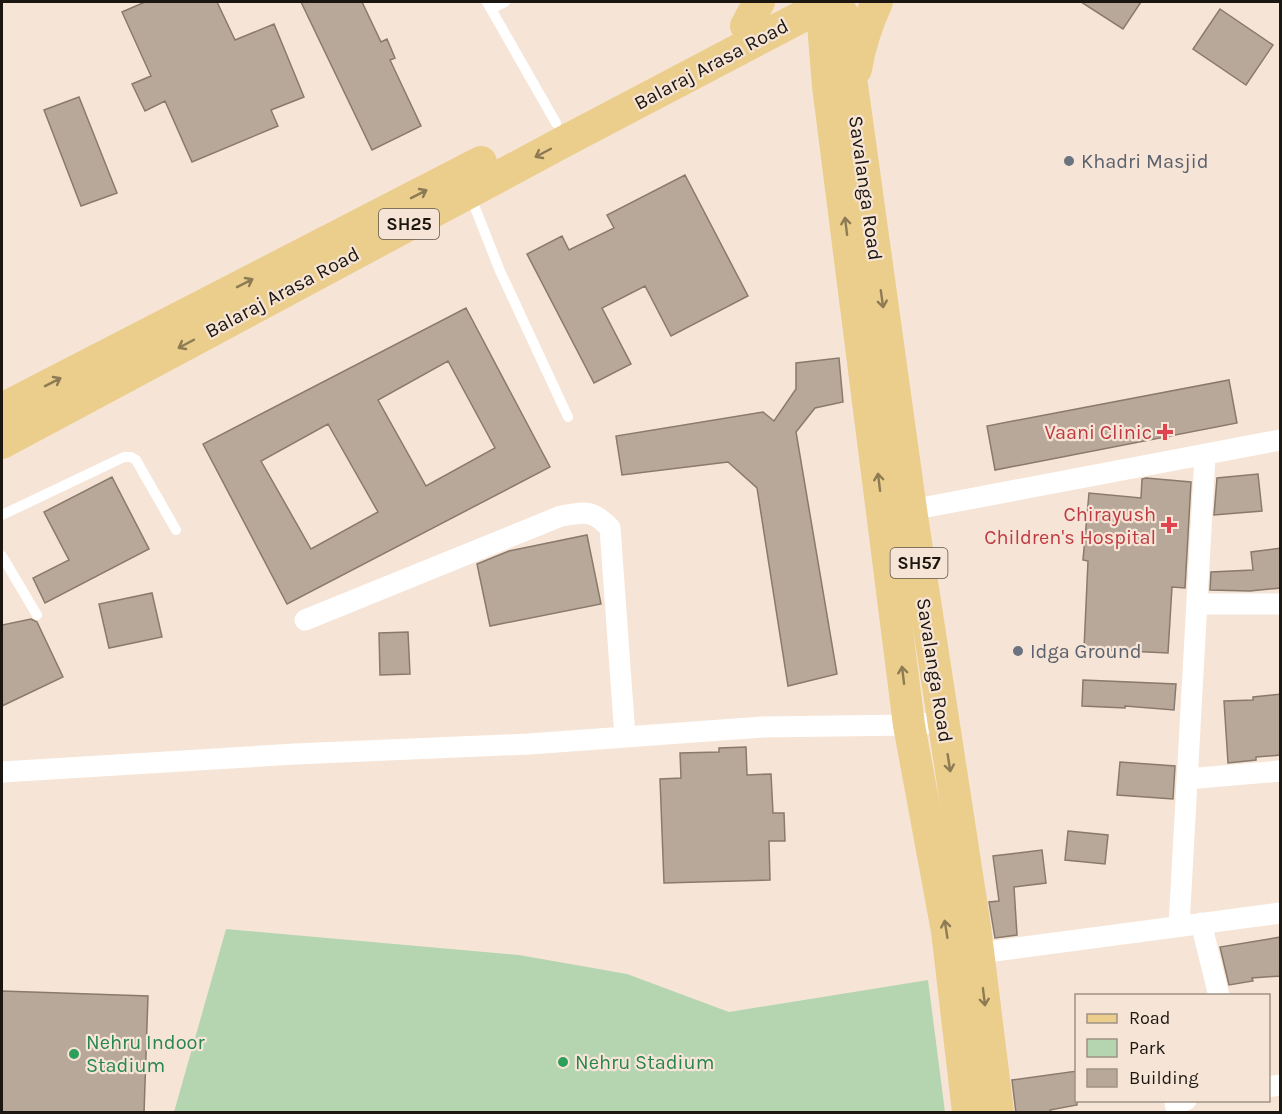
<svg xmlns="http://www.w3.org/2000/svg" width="1282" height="1114" viewBox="0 0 1282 1114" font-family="Karla,sans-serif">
<rect width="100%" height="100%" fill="#f6e5d6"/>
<!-- green -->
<path fill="#b5d5b1" d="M 226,929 L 519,955 L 627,974 L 729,1012 L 928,980 L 945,1112 L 174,1112 Z"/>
<!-- building -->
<path fill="#b8a89a" stroke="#897a6c" stroke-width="1.5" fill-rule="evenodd" d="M 145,2 L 217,2 L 235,40 L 274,24 L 304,97 L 271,110 L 278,126 L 192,162 L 165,101 L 145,111 L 132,84 L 151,76 L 122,12 Z
M 301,2 L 362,2 L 381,42 L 387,39 L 395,58 L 390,60 L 421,126 L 372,150 Z
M 1081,2 L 1141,2 L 1123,29 Z
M 1220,9 L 1273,45 L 1246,85 L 1193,49 Z
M 79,97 L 117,193 L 81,206 L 44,110 Z
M 685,175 L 748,296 L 671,336 L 645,286 L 602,308 L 631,364 L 594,383 L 527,254 L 562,236 L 569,250 L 614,228 L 607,215 Z
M 466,308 L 550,467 L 287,604 L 203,444 ZM 448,361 L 495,448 L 426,486 L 378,400 ZM 328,424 L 378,512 L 311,549 L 261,461 Z
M 839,358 L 843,402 L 815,408 L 796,432 L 837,674 L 788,686 L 757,488 L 728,462 L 622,475 L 616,436 L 763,412 L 774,421 L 796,389 L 796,363 Z
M 1229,380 L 1237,423 L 995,470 L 987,426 Z
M 1258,474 L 1262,511 L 1214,515 L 1217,478 Z
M 112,477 L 149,549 L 45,603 L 33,578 L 69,560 L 44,512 Z
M 1146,478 L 1191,482 L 1185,588 L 1172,587 L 1168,653 L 1084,649 L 1088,561 L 1083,560 L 1089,493 L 1141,498 L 1142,479 Z
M 587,535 L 601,604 L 490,626 L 477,564 L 509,551 Z
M 1281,548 L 1281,588 L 1250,591 L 1210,590 L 1211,572 L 1253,570 L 1251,552 Z
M 152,593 L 162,637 L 109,648 L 99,604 Z
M 31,619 L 37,622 L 63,677 L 2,706 L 2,625 Z
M 408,632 L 410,674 L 380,675 L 379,633 Z
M 1083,680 L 1176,684 L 1174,710 L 1125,706 L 1125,708 L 1082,706 Z
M 1281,694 L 1281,755 L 1256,757 L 1256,760 L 1228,763 L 1224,701 L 1253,700 L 1253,697 Z
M 746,747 L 747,775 L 771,774 L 773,813 L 784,813 L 785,841 L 769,841 L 770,880 L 664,883 L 660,779 L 681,778 L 680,753 L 719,752 L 719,748 Z
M 1120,762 L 1175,766 L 1173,799 L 1117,795 Z
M 1068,831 L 1108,835 L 1105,864 L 1065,860 Z
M 1042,850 L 1046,883 L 1014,887 L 1017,935 L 995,938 L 989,902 L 999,901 L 993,856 Z
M 1281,937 L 1281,976 L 1252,978 L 1253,981 L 1229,985 L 1220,947 Z
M 2,991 L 148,996 L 144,1113 L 2,1113 Z
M 1077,1071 L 1077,1105 L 1050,1110 L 1051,1113 L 1016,1113 L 1012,1080 Z"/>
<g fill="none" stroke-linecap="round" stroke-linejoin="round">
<!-- service -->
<path stroke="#fff" stroke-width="10" d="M 487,2 L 556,123
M 491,9 L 505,2
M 470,195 L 500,271 L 568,417
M 2,515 L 124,457 L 131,457 L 136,460 L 176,530
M 2,556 L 37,615"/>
<!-- minor -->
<path stroke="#fff" stroke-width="21" d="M 911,510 L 1280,440
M 1197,604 L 1280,604
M 305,620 L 561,516 C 585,512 592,509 610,528 L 625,737
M 2,772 L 295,754 L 529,744 L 763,727 L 909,725 L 943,722
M 1187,779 L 1280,771
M 1201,923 L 1219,996
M 1179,926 L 1205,456
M 979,953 L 1280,913
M 1268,1087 L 1280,1085
M 1177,1112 L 1175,1103 L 1186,1100"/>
<!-- primary -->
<path stroke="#ebcd8c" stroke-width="32" d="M 822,12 L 828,86 L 909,725 L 947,931 L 968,1112
M 842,13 L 911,510 L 975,927 L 998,1112
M 746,26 L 759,2
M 856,69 C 860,45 867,24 877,2
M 2,409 L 481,162
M 2,443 L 565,141 L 818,8"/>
</g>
<!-- one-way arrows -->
<defs><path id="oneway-shaft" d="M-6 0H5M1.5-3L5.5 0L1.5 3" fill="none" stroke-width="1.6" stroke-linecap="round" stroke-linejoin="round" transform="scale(1.5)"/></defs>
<g stroke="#8d7b54">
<use href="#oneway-shaft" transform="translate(543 153) rotate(152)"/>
<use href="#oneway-shaft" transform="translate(419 194) rotate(-27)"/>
<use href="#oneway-shaft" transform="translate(846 226) rotate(-97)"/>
<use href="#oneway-shaft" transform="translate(245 283) rotate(-27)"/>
<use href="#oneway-shaft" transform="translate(882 299) rotate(82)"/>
<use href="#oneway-shaft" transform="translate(186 344) rotate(152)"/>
<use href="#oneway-shaft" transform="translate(53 382) rotate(-27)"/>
<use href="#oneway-shaft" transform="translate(879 482) rotate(-97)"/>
<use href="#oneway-shaft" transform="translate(903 675) rotate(-97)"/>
<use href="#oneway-shaft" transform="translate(949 763) rotate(81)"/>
<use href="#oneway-shaft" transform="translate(946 929) rotate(-99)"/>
<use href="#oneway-shaft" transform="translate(984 997) rotate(83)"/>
</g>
<!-- markers -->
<g fill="#6b7280" stroke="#f6e5d6" stroke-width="2">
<circle cx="1069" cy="161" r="6"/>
<circle cx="1018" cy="651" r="6"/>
</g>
<g fill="#e0444e" stroke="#f6e5d6" stroke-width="2">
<path d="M1162 423h6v6h6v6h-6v6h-6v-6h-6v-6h6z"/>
<path d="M1166 516h6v6h6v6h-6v6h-6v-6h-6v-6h6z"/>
</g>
<g fill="#2e9e5b" stroke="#f6e5d6" stroke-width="2">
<circle cx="74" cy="1054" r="6"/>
<circle cx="563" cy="1062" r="6"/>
</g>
<g text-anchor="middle" stroke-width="4.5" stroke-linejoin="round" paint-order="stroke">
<!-- shield labels -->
<g fill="#f6e5d6" stroke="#5d544b" stroke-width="1.5">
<rect x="379" y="209" width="60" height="30" rx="4.5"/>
<rect x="890.5" y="548" width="57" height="30" rx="4.5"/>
</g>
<g font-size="18" font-weight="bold" fill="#1b1610">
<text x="409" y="230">SH25</text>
<text x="919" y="569">SH57</text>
</g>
<!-- street labels -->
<g font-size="20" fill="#1b1610" stroke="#f6e5d6">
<text transform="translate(711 64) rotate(-28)" y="7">Balaraj Arasa Road</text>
<text transform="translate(866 188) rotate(82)" y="7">Savalanga Road</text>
<text transform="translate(282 292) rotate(-28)" y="7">Balaraj Arasa Road</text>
<text transform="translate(935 670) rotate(81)" y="7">Savalanga Road</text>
</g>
<!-- worship labels -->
<g font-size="20" fill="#5b616d" stroke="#f6e5d6" text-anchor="start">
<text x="1081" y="168">Khadri Masjid</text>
<text x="1030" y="658">Idga Ground</text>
</g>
<!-- health labels -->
<g font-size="20" fill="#be3a42" stroke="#f6e5d6" text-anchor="end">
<text x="1152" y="439">Vaani Clinic</text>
<text x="1156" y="521">Chirayush<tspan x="1156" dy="23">Children's Hospital</tspan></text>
</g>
<!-- leisure labels -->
<g font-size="20" fill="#27864d" stroke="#f6e5d6" text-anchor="start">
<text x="86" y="1049">Nehru Indoor<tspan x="86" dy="23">Stadium</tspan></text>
<text x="575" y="1069">Nehru Stadium</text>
</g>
</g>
<!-- border -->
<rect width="1282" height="1114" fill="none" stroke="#1b1610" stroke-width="6"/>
<!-- legend -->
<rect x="1075" y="994" width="195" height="108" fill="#f6e5d6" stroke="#9e9287" stroke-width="1.5"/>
<rect x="1087" y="1014" width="30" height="9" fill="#ebcd8c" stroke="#9e9287" stroke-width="1.5"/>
<text x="1129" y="1024" font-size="18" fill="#1b1610">Road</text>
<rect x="1087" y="1039" width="30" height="18" fill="#b5d5b1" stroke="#9e9287" stroke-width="1.5"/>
<text x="1129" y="1054" font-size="18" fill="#1b1610">Park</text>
<rect x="1087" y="1069" width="30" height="18" fill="#b8a89a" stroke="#9e9287" stroke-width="1.5"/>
<text x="1129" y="1084" font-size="18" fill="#1b1610">Building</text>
</svg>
